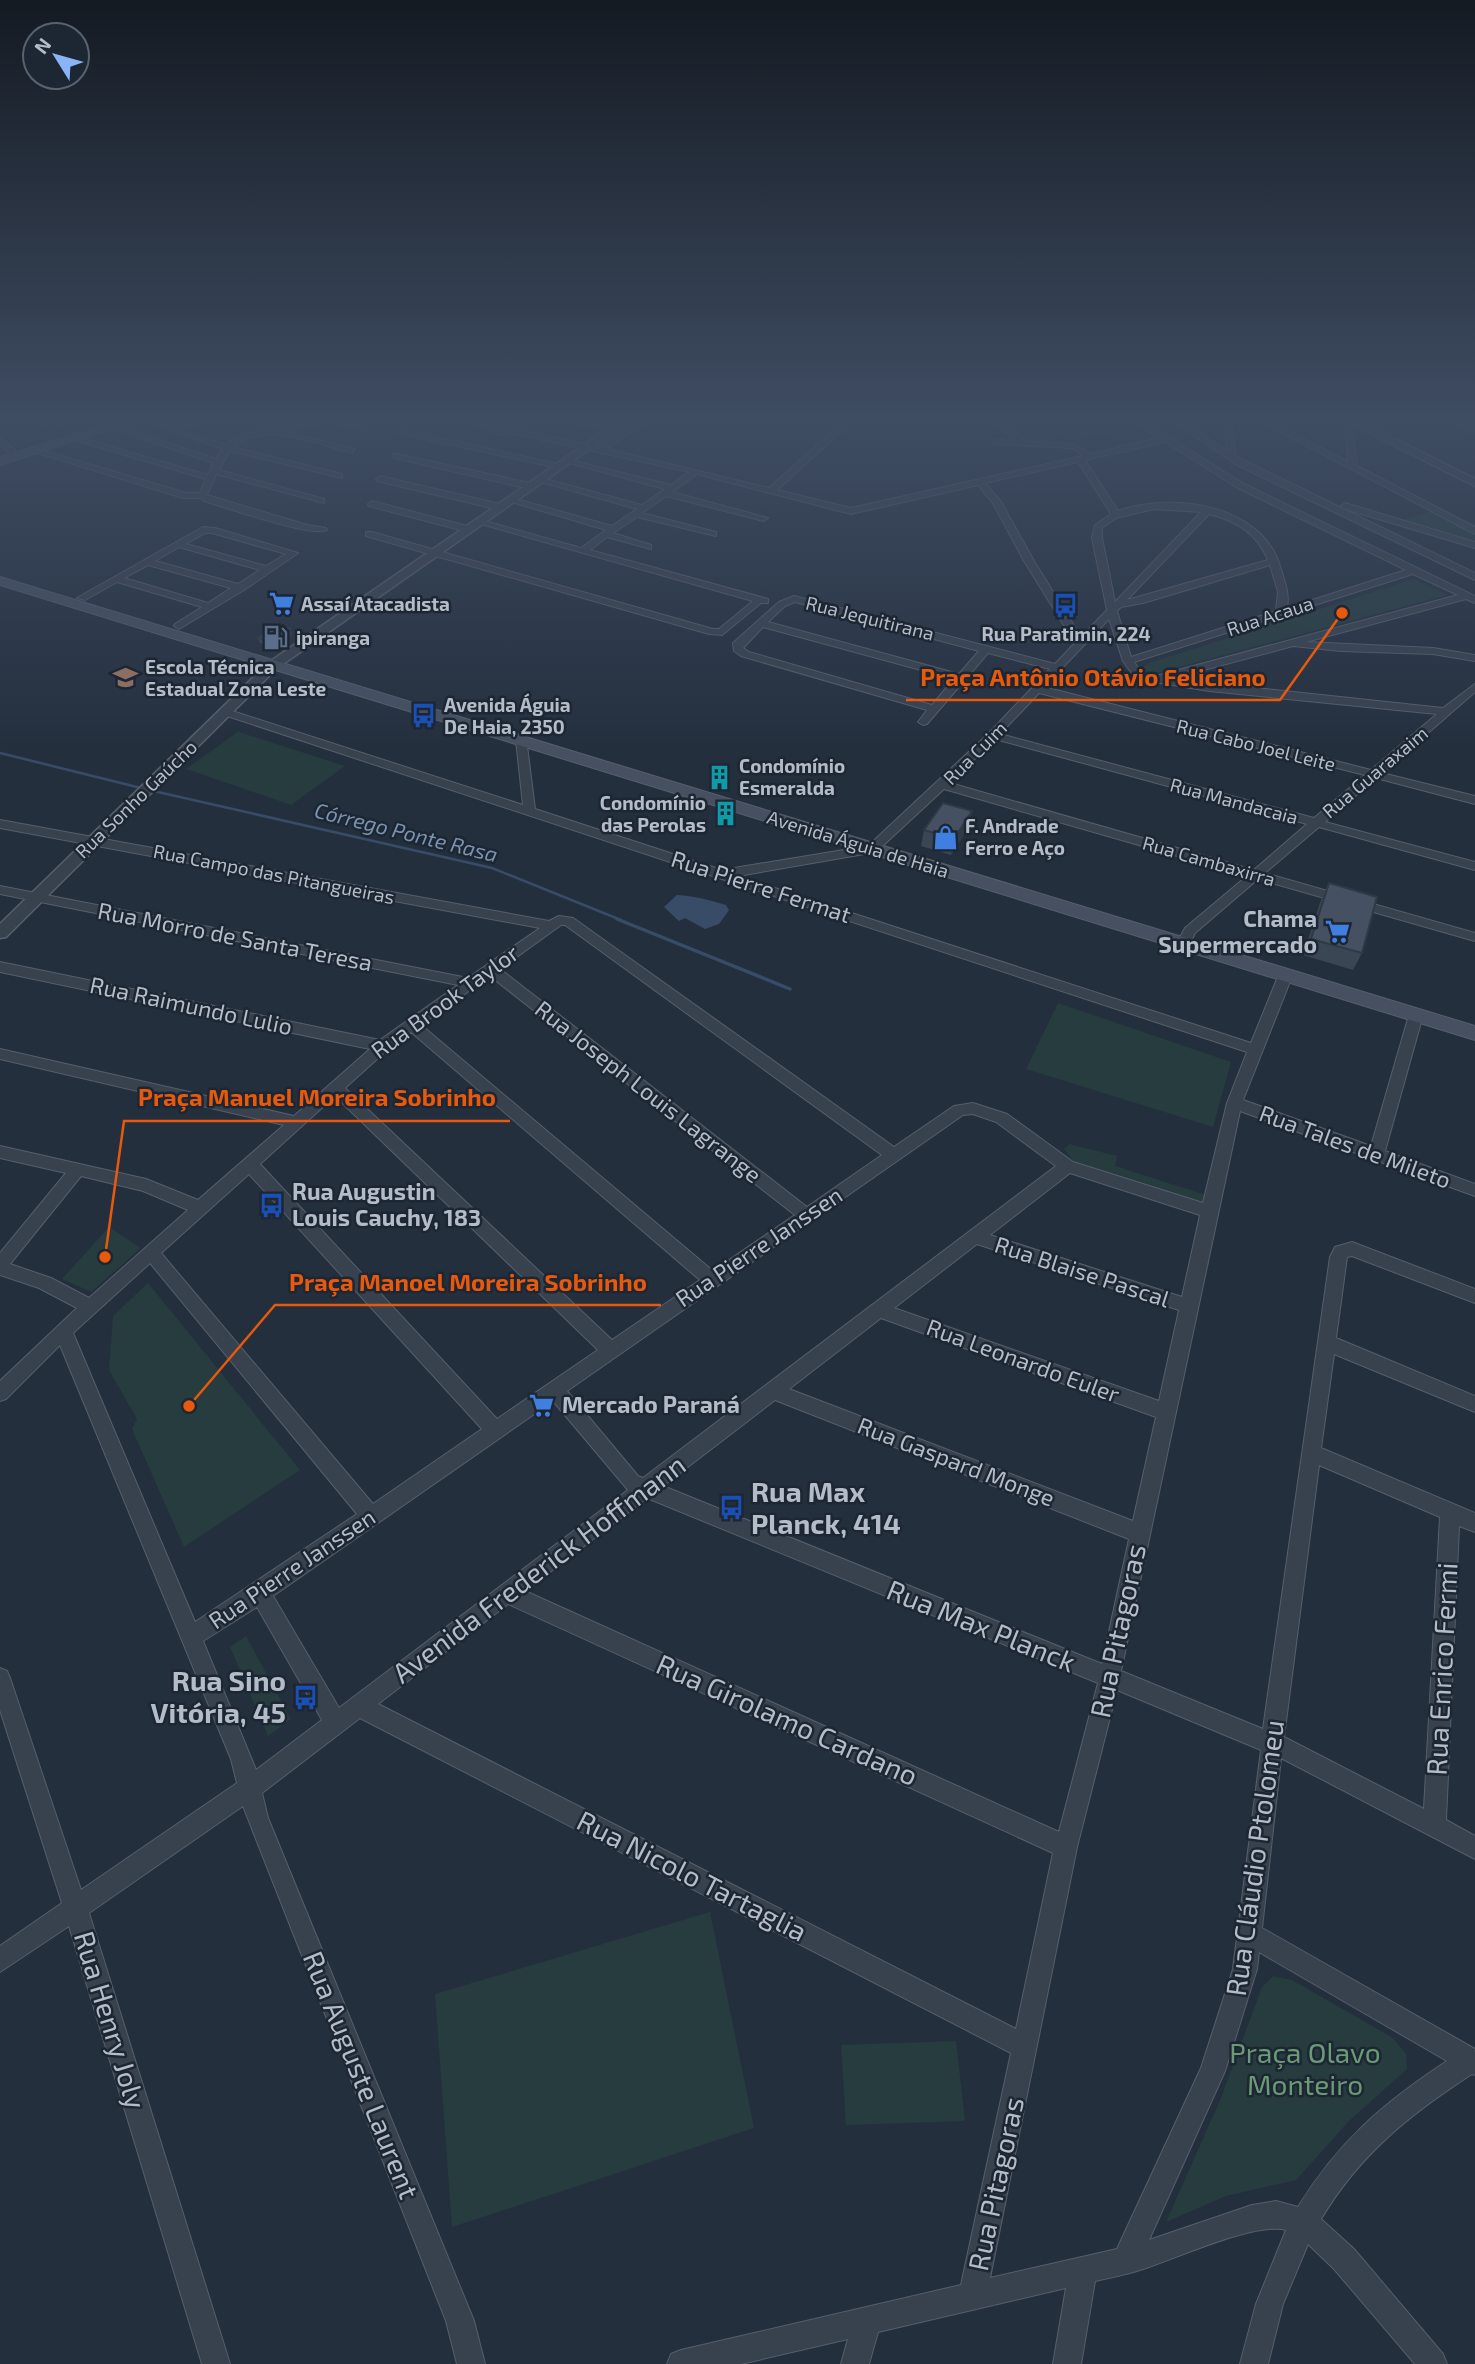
<svg xmlns="http://www.w3.org/2000/svg" width="1475" height="2364" viewBox="0 0 1475 2364" font-family="'Exo 2',sans-serif">
<rect width="100%" height="100%" fill="#242f3e"/>
<!-- green -->
<path fill="#263c3f" d="M 1036,418 L 1098,418 L 1119,431 L 1068,442 Z
M 1431,511 L 1475,534 L 1475,541 L 1402,520 Z
M 1414,579 L 1447,595 L 1160,672 L 1149,672 L 1142,668 L 1149,663 Z
M 239,731 L 239,732 L 345,766 L 291,805 L 186,769 Z
M 1058,1003 L 1231,1062 L 1213,1127 L 1026,1069 Z
M 1069,1144 L 1117,1156 L 1115,1166 L 1212,1197 L 1209,1211 L 1082,1171 L 1064,1149 Z
M 109,1227 L 141,1248 L 91,1292 L 62,1279 Z
M 148,1283 L 300,1470 L 184,1547 L 132,1429 L 137,1419 L 109,1370 L 113,1316 Z
M 246,1636 L 291,1719 L 268,1736 L 230,1647 Z
M 710,1912 L 754,2128 L 452,2227 L 435,1994 Z
M 1273,1976 L 1292,1980 L 1393,2038 L 1406,2054 L 1407,2069 L 1349,2121 L 1296,2180 L 1226,2196 L 1166,2222 L 1221,2098 L 1262,1987 Z
M 956,2041 L 965,2121 L 846,2125 L 841,2045 Z"/>
<!-- water -->
<path fill="#394c67" d="M 677,895 C 694,896 710,900 726,905 L 729,910 L 719,924 L 705,929 L 685,918 L 679,921 L 664,907 Z"/>
<g fill="none" stroke-linecap="round" stroke-linejoin="round">
<!-- stream-far1 -->
<path stroke="#394c67" stroke-width="2.5" d="M 0,753 L 141,788
M 149,790 L 492,868 L 621,920"/>
<!-- stream -->
<path stroke="#394c67" stroke-width="3.5" d="M 617,919 L 790,989"/>
<defs>
<path id="minor" d="M 135,418 C 148,418 157,426 169,427 C 182,428 200,418 215,418 L 178,430 L 226,445 C 242,431 314,415 336,418 C 344,420 358,424 366,428 L 362,430 L 328,421 L 282,431 L 355,449 L 352,453 C 315,444 266,420 233,447 L 342,474 L 342,478 L 230,451 L 219,470 L 324,499 L 324,503 L 216,474 L 207,495 L 307,525 L 326,528 L 327,530 C 314,538 224,507 204,501 L 201,498 L 183,498 L 31,451 L 38,449 L 186,493 L 200,493 L 206,479 L 71,439 L 78,437 L 208,475 L 213,463 L 109,427 L 116,425 L 216,459 L 223,449 Z
M 447,418 L 464,418 L 503,427 L 516,418 L 526,418 L 511,428 L 599,447 L 642,418 L 652,418 L 607,449 L 769,488 L 847,418 L 856,418 L 777,490 L 851,508 L 1083,456 L 1073,448 L 992,444 L 995,440 L 1015,441 L 995,424 L 995,420 L 1001,420 L 1025,441 L 1075,444 L 1091,454 L 1159,438 L 1128,418 L 1138,418 L 1244,484 L 1475,596 L 1475,603 L 1466,599 L 1306,642 L 1433,648 L 1475,655 L 1475,661 L 1433,654 L 1341,651 L 1293,646 L 1170,679 L 1443,708 L 1475,684 L 1475,692 L 1382,773 L 1475,796 L 1475,804 L 1376,778 L 1325,822 L 1475,862 L 1475,870 L 1319,827 L 1265,873 L 1475,933 L 1475,941 L 1258,879 L 1195,933 L 1189,946 L 1179,946 L 1177,943 L 1185,928 L 1247,876 L 944,789 L 876,852 L 738,876 L 1251,1043 L 1279,974 L 1286,969 L 1291,971 L 1293,974 L 1243,1100 L 1371,1146 L 1409,1015 L 1416,1010 L 1423,1015 L 1385,1151 L 1475,1184 L 1475,1196 L 1240,1111 L 1121,1671 L 1263,1729 L 1330,1257 L 1335,1247 L 1352,1242 L 1475,1289 L 1475,1303 L 1352,1256 L 1347,1257 L 1336,1338 L 1475,1396 L 1475,1412 L 1334,1354 L 1321,1448 L 1475,1513 L 1475,1532 L 1459,1526 L 1446,1820 L 1475,1836 L 1475,1859 L 1281,1758 L 1262,1928 L 1475,2049 L 1475,2075 L 1472,2074 C 1409,2115 1360,2154 1321,2219 L 1354,2249 L 1443,2354 L 1447,2364 L 1415,2364 L 1334,2269 L 1308,2244 L 1283,2304 L 1268,2364 L 1240,2364 L 1256,2304 L 1286,2230 C 1255,2221 1171,2261 1137,2271 C 1123,2275 1109,2278 1095,2281 L 1081,2364 L 1053,2364 L 1066,2288 L 878,2332 L 869,2364 L 841,2364 L 848,2339 L 741,2364 L 667,2364 L 671,2354 L 681,2350 L 961,2285 L 1011,2053 L 360,1718 L 262,1793 L 268,1818 L 474,2321 L 485,2364 L 457,2364 L 446,2321 L 243,1806 L 89,1913 L 230,2364 L 202,2364 L 69,1926 L 0,1972 L 0,1946 L 62,1903 L 0,1710 L 0,1668 L 7,1671 L 10,1678 L 81,1890 L 237,1783 L 231,1759 L 60,1345 L 6,1399 L 0,1401 L 0,1381 L 77,1308 L 39,1288 L 0,1275 L 0,1253 L 66,1173 L 0,1158 L 0,1146 L 146,1179 L 198,1200 L 284,1125 L 0,1059 L 0,1049 L 294,1116 L 370,1049 L 0,972 L 0,962 L 380,1040 L 458,985 L 0,894 L 0,886 L 468,978 L 540,928 L 0,828 L 0,820 L 549,921 L 559,916 L 573,918 L 894,1147 L 954,1106 L 973,1103 L 1007,1114 L 1073,1162 L 1203,1203 L 1227,1103 L 1247,1052 L 221,714 L 221,710 L 229,710 L 523,805 L 516,740 L 526,738 L 535,809 L 722,870 L 868,846 L 989,733 L 1050,669 L 988,653 L 927,724 L 923,725 L 918,722 L 927,710 L 741,656 L 734,651 L 733,643 L 779,602 L 794,596 L 1055,664 L 1075,643 L 1024,561 L 993,503 L 978,485 L 851,514 L 697,474 L 672,492 L 768,518 L 764,521 L 666,496 L 642,513 L 716,532 L 716,536 L 637,517 L 613,533 L 651,545 L 651,549 L 607,537 L 590,550 L 768,599 L 768,603 L 761,603 L 722,635 L 709,634 L 366,536 L 366,532 L 372,532 L 713,629 L 719,629 L 753,601 L 474,522 L 478,519 L 581,548 L 606,530 L 505,500 L 509,497 L 612,526 L 637,509 L 534,480 L 538,477 L 642,505 L 665,489 L 562,461 L 566,459 L 671,485 L 689,472 L 506,432 L 499,435 L 495,433 L 498,430 ZM 1165,442 L 1238,488 L 1406,570 L 1287,608 C 1290,592 1284,581 1280,566 C 1261,504 1172,492 1118,511 L 1085,460 ZM 1078,462 L 1111,514 L 1095,525 L 1092,538 L 1107,610 L 1081,637 L 1034,561 L 1001,502 L 985,483 ZM 1154,509 L 1201,512 L 1115,602 L 1102,538 L 1102,528 L 1116,518 ZM 1209,514 C 1236,521 1257,533 1268,560 L 1127,600 ZM 1270,565 L 1278,592 L 1276,611 L 1131,657 L 1117,611 L 1121,607 L 1143,603 ZM 1413,574 L 1458,595 L 1156,676 L 1143,674 L 1134,662 ZM 795,602 L 979,651 L 959,674 L 768,622 L 785,606 ZM 1109,619 L 1123,661 L 1136,679 L 1209,691 L 1437,714 L 1371,770 L 1044,687 ZM 763,627 L 954,679 L 932,705 L 749,652 L 743,648 ZM 1039,693 L 1365,775 L 1314,818 L 1000,734 ZM 995,739 L 1307,824 L 1254,870 L 950,783 ZM 561,925 L 565,925 L 882,1155 L 807,1207 L 500,969 ZM 490,976 L 795,1215 L 713,1271 L 421,1025 ZM 411,1032 L 700,1280 L 612,1340 L 345,1088 L 387,1050 ZM 335,1096 L 598,1350 L 497,1419 L 260,1164 ZM 973,1114 L 996,1122 L 1056,1166 L 643,1478 L 638,1476 L 567,1391 L 963,1115 ZM 1070,1173 L 1200,1215 L 1182,1297 L 990,1235 ZM 249,1174 L 482,1429 L 373,1504 L 161,1253 ZM 81,1176 L 143,1191 L 188,1210 L 89,1298 L 51,1278 L 10,1264 ZM 977,1244 L 1179,1310 L 1159,1401 L 894,1308 ZM 150,1263 L 357,1514 L 195,1622 L 73,1333 ZM 881,1318 L 1156,1417 L 1133,1521 L 789,1389 ZM 775,1400 L 1129,1539 L 1102,1664 L 663,1486 ZM 553,1401 L 628,1490 L 339,1708 L 273,1596 ZM 1319,1465 L 1440,1517 L 1424,1809 L 1284,1737 ZM 647,1498 L 1098,1683 L 1059,1832 L 525,1591 ZM 508,1604 L 1053,1853 L 1016,2029 L 378,1704 ZM 257,1607 L 322,1720 L 256,1770 L 203,1641 ZM 1117,1690 L 1261,1750 L 1233,1969 L 1201,2068 L 1117,2249 L 990,2278 L 1077,1847 ZM 1259,1952 L 1447,2061 C 1383,2103 1338,2142 1298,2207 L 1276,2201 L 1252,2205 L 1149,2240 L 1225,2071 L 1257,1969 Z
M 554,418 L 571,418 L 617,430 L 613,432 Z
M 1168,418 L 1178,418 L 1227,451 L 1223,418 L 1231,418 L 1235,452 L 1233,455 L 1475,573 L 1475,580 L 1237,465 Z
M 1254,418 L 1265,418 L 1348,462 L 1345,432 L 1348,418 L 1356,418 L 1353,432 L 1357,466 L 1475,527 L 1475,534 Z
M 1457,418 L 1465,418 L 1466,423 L 1475,429 L 1475,434 L 1459,426 Z
M 400,429 L 558,464 L 562,466 L 558,468 L 397,433 Z
M 0,437 L 15,450 L 15,454 L 9,454 L 0,444 Z
M 397,454 L 530,483 L 534,486 L 530,489 L 394,458 L 394,454 Z
M 380,476 L 500,504 L 504,507 L 500,510 L 377,481 L 376,479 Z
M 372,501 L 471,527 L 472,529 L 468,532 L 369,506 L 368,504 Z
M 1345,503 L 1475,542 L 1475,548 L 1342,508 L 1341,506 Z
M 203,527 L 215,528 L 298,553 L 244,590 L 179,629 L 174,626 L 175,624 L 202,607 L 117,582 L 85,600 L 77,598 ZM 205,533 L 212,533 L 286,554 L 266,566 L 186,544 ZM 179,547 L 260,570 L 238,584 L 155,561 ZM 148,565 L 231,588 L 208,603 L 124,578 Z"/>
<path id="tertiary" d="M 623,418 L 634,418 L 276,669 L 6,937 L 0,938 L 0,924 L 268,663 Z
M 1351,418 L 1361,418 L 1369,426 L 1475,479 L 1475,486 L 1363,430 Z"/>
<path id="secondary" d="M 128,418 L 146,418 L 0,465 L 0,457 Z
M 0,577 L 1475,1026 L 1475,1040 L 0,585 Z"/>
</defs>
<!-- minor casing -->
<use href="#minor" stroke="#565f6c" stroke-width="2"/>
<!-- tertiary casing -->
<use href="#tertiary" stroke="#565f6c" stroke-width="3"/>
<!-- secondary casing -->
<use href="#secondary" stroke="#565f6c" stroke-width="2"/>
<!-- minor -->
<use href="#minor" fill="#38414e" fill-rule="evenodd"/>
<!-- tertiary -->
<use href="#tertiary" fill="#38414e" fill-rule="evenodd"/>
<!-- secondary -->
<use href="#secondary" fill="#465061" fill-rule="evenodd"/>
</g>
<!-- wall -->
<path fill="#3b4654" d="M 31,418 L 95,418 L 52,431 Z
M 292,634 L 273,647 L 260,643 L 258,638 Z
M 972,811 L 969,827 L 951,855 L 921,846 L 924,830 Z
M 1329,883 L 1362,953 L 1353,970 L 1303,955 L 1321,900 Z"/>
<!-- shaded-wall -->
<path fill="#303945" d="M 47,418 L 95,418 L 52,431 Z
M 290,629 L 292,634 L 273,647 L 271,641 Z
M 972,811 L 969,827 L 951,855 L 954,839 Z"/>
<!-- building -->
<path fill="#455162" stroke="#303945" stroke-width="2" d="M 277,625 L 290,629 L 271,641 L 258,638 Z
M 943,803 L 972,811 L 954,839 L 924,830 Z
M 1329,883 L 1377,897 L 1362,953 L 1311,939 Z"/>
<!-- sky -->
<linearGradient id="sky" x2="0" y2="1"><stop stop-color="#141a22"/><stop offset="0.56" stop-color="#3f4d63"/><stop offset="1" stop-color="#3f4d63" stop-opacity="0"/></linearGradient>
<rect width="1475" height="749" fill="url(#sky)"/>
<!-- icons -->
<defs>
<symbol id="supermarket-bare" viewBox="-9 -9 18 18"><path d="M-6-5.5h2.5l.6 2H6L4.5 2H-2.5L-4.4-4H-6ZM-1.5 3.2a1.3 1.3 0 1 0 .1 0ZM3 3.2a1.3 1.3 0 1 0 .1 0Z" fill="#3f7fe0" stroke="#1d2633" stroke-width="2.5" paint-order="stroke"/></symbol>
<symbol id="bus-bare" viewBox="-9 -9 18 18"><path d="M-5-6H5V4H4V6H2V4H-2V6H-4V4H-5ZM-3.5-4V0h7V-4ZM-3.5 1.2v1.5H-2V1.2ZM2 1.2v1.5H3.5V1.2Z" fill="#1a4fb4" stroke="#1d2633" stroke-width="2.5" paint-order="stroke"/></symbol>
<symbol id="fuel-bare" viewBox="-9 -9 18 18"><path d="M-5.5-6h7V0h2V4h1.3V-2.5L3-4.5l.8-.8L6-3V5H2.5V1h-1V6h-7ZM-4.2-4.7v3.2H.2V-4.7Z" fill="#5c6f8a" stroke="#1d2633" stroke-width="2.5" paint-order="stroke"/></symbol>
<symbol id="university-bare" viewBox="-9 -9 18 18"><path d="M0-5L7-2L0 1L-7-2ZM-4 1L0 2.5L4 1V4Q0 6-4 4Z" fill="#8d6e63" stroke="#1d2633" stroke-width="2.5" paint-order="stroke"/></symbol>
<symbol id="building-bare" viewBox="-9 -9 18 18"><path d="M-4-6H4V6H1V3H-1V6H-4ZM-2.5-4.3h1.7v1.8h-1.7ZM.8-4.3h1.7v1.8H.8ZM-2.5-1h1.7V.8h-1.7ZM.8-1h1.7V.8H.8Z" fill="#0f9aa8" stroke="#1d2633" stroke-width="2.5" paint-order="stroke"/></symbol>
<symbol id="shop-bare" viewBox="-9 -9 18 18"><path d="M-5-2.5h2.3a2.7 3.5 0 0 1 5.4 0H5L5.5 6h-11ZM-1.5-2.5h3a1.5 2.3 0 0 0-3 0Z" fill="#3f7fe0" stroke="#1d2633" stroke-width="2.5" paint-order="stroke"/></symbol>
</defs>
<g fill-rule="evenodd">
<use href="#supermarket-bare" x="264" y="586" width="35" height="35"/>
<use href="#bus-bare" x="1048" y="588" width="35" height="35"/>
<use href="#fuel-bare" x="258" y="620" width="35" height="35"/>
<use href="#university-bare" x="108" y="660" width="35" height="35"/>
<use href="#bus-bare" x="406" y="698" width="35" height="35"/>
<use href="#building-bare" x="702" y="760" width="35" height="35"/>
<use href="#building-bare" x="708" y="796" width="35" height="35"/>
<use href="#shop-bare" x="928" y="820" width="35" height="35"/>
<use href="#supermarket-bare" x="1320" y="914" width="35" height="35"/>
<use href="#bus-bare" x="254" y="1188" width="35" height="35"/>
<use href="#supermarket-bare" x="524" y="1388" width="35" height="35"/>
<use href="#bus-bare" x="714" y="1490" width="35" height="35"/>
<use href="#bus-bare" x="288" y="1680" width="35" height="35"/>
</g>
<g text-anchor="middle" stroke-width="5" stroke-linejoin="round" paint-order="stroke">
<!-- far-poi labels -->
<g font-size="19" font-weight="bold" fill="#b4bcc9" stroke="#1d2633" text-anchor="start">
<text x="301" y="611">Assaí Atacadista</text>
<text x="1066" y="641" text-anchor="middle">Rua Paratimin, 224</text>
<text x="296" y="645">ipiranga</text>
<text x="145" y="674">Escola Técnica<tspan x="145" dy="22">Estadual Zona Leste</tspan></text>
<text x="444" y="712">Avenida Águia<tspan x="444" dy="22">De Haia, 2350</tspan></text>
<text x="739" y="773">Condomínio<tspan x="739" dy="22">Esmeralda</tspan></text>
<text x="706" y="810" text-anchor="end">Condomínio<tspan x="706" dy="22">das Perolas</tspan></text>
<text x="965" y="833">F. Andrade<tspan x="965" dy="22">Ferro e Aço</tspan></text>
</g>
<!-- far-street labels -->
<g font-size="19" fill="#b4bcc9" stroke="#1d2633">
<text transform="translate(1270 616) rotate(-18)" y="7">Rua Acaua</text>
<text transform="translate(870 618) rotate(14)" y="7">Rua Jequitirana</text>
<text transform="translate(1256 745) rotate(14)" y="7">Rua Cabo Joel Leite</text>
<text transform="translate(975 753) rotate(-45)" y="7">Rua Cuim</text>
<text transform="translate(1375 772) rotate(-40)" y="7">Rua Guaraxaim</text>
<text transform="translate(136 799) rotate(-44)" y="7">Rua Sonho Gaúcho</text>
<text transform="translate(1234 801) rotate(15)" y="7">Rua Mandacaia</text>
<text transform="translate(858 844) rotate(17)" y="7">Avenida Águia de Haia</text>
<text transform="translate(1209 861) rotate(16)" y="7">Rua Cambaxirra</text>
<text transform="translate(274 874) rotate(11)" y="7">Rua Campo das Pitangueiras</text>
</g>
<!-- far-water labels -->
<g font-size="21" font-style="italic" fill="#7c92b1" stroke="#1d2633">
<text transform="translate(406 833) rotate(14)" y="7">Córrego Ponte Rasa</text>
</g>
<!-- street labels -->
<g font-size="23" fill="#b4bcc9" stroke="#1d2633">
<text transform="translate(761 887) rotate(18)" y="8">Rua Pierre Fermat</text>
<text transform="translate(235 937) rotate(11)" y="8">Rua Morro de Santa Teresa</text>
<text transform="translate(445 1002) rotate(-36)" y="8">Rua Brook Taylor</text>
<text transform="translate(191 1006) rotate(12)" y="8">Rua Raimundo Lulio</text>
<text transform="translate(648 1092) rotate(38)" y="8">Rua Joseph Louis Lagrange</text>
<text transform="translate(1355 1147) rotate(20)" y="8">Rua Tales de Mileto</text>
<text transform="translate(759 1247) rotate(-34)" y="8">Rua Pierre Janssen</text>
<text transform="translate(1082 1272) rotate(18)" y="8">Rua Blaise Pascal</text>
<text transform="translate(1023 1361) rotate(20)" y="8">Rua Leonardo Euler</text>
<text transform="translate(956 1462) rotate(21)" y="8">Rua Gaspard Monge</text>
<text transform="translate(292 1569) rotate(-34)" y="8">Rua Pierre Janssen</text>
</g>
<!-- poi labels -->
<g font-size="23" font-weight="bold" fill="#b4bcc9" stroke="#1d2633" text-anchor="start">
<text x="1317" y="927" text-anchor="end">Chama<tspan x="1317" dy="26">Supermercado</tspan></text>
<text x="292" y="1200">Rua Augustin<tspan x="292" dy="26">Louis Cauchy, 183</tspan></text>
<text x="562" y="1413">Mercado Paraná</text>
</g>
<!-- near-poi labels -->
<g font-size="28" font-weight="bold" fill="#b4bcc9" stroke="#1d2633" text-anchor="start">
<text x="751" y="1502">Rua Max<tspan x="751" dy="32">Planck, 414</tspan></text>
<text x="286" y="1691" text-anchor="end">Rua Sino<tspan x="286" dy="32">Vitória, 45</tspan></text>
</g>
<!-- near-street labels -->
<g font-size="28" fill="#b4bcc9" stroke="#1d2633">
<text transform="translate(539 1569) rotate(-37)" y="10">Avenida Frederick Hoffmann</text>
<text transform="translate(981 1626) rotate(22)" y="10">Rua Max Planck</text>
<text transform="translate(1118 1631) rotate(-78)" y="10">Rua Pitagoras</text>
<text transform="translate(1442 1669) rotate(-87)" y="10">Rua Enrico Fermi</text>
<text transform="translate(787 1720) rotate(24)" y="10">Rua Girolamo Cardano</text>
<text transform="translate(1255 1858) rotate(-82)" y="10">Rua Cláudio Ptolomeu</text>
<text transform="translate(692 1876) rotate(27)" y="10">Rua Nicolo Tartaglia</text>
<text transform="translate(110 2020) rotate(73)" y="10">Rua Henry Joly</text>
<text transform="translate(361 2075) rotate(68)" y="10">Rua Auguste Laurent</text>
<text transform="translate(996 2184) rotate(-78)" y="10">Rua Pitagoras</text>
</g>
<!-- near-park labels -->
<g font-size="28" fill="#6b9a76" stroke="#1d2633">
<text x="1305" y="2063">Praça Olavo<tspan x="1305" dy="32">Monteiro</tspan></text>
</g>
</g>
<!-- callouts -->
<path fill="none" stroke="#e8590c" stroke-width="2.5" d="M1342 613L1280 700H906M105 1257L124 1121H510M189 1406L275 1305H661"/>
<g fill="#e8590c" stroke="#1d2633" stroke-width="2.5">
<circle cx="1342" cy="613" r="7"/>
<circle cx="105" cy="1257" r="7"/>
<circle cx="189" cy="1406" r="7"/>
</g>
<g font-size="24" text-anchor="middle" font-weight="bold" fill="#e8590c" stroke="#1d2633" stroke-width="5" stroke-linejoin="round" paint-order="stroke">
<text x="1093" y="686">Praça Antônio Otávio Feliciano</text>
<text x="317" y="1106">Praça Manuel Moreira Sobrinho</text>
<text x="468" y="1291">Praça Manoel Moreira Sobrinho</text>
</g>
<!-- north arrow -->
<g transform="translate(56 56) rotate(307)"><circle r="33" fill="#1d2633" stroke="#59626f" stroke-width="2"/>
<path d="M0-5L12 26L0 18L-12 26Z" fill="#8ab4f8"/>
<text y="-10" font-size="19" font-weight="bold" text-anchor="middle" fill="#b4bcc9">N</text>
</g>
</svg>
